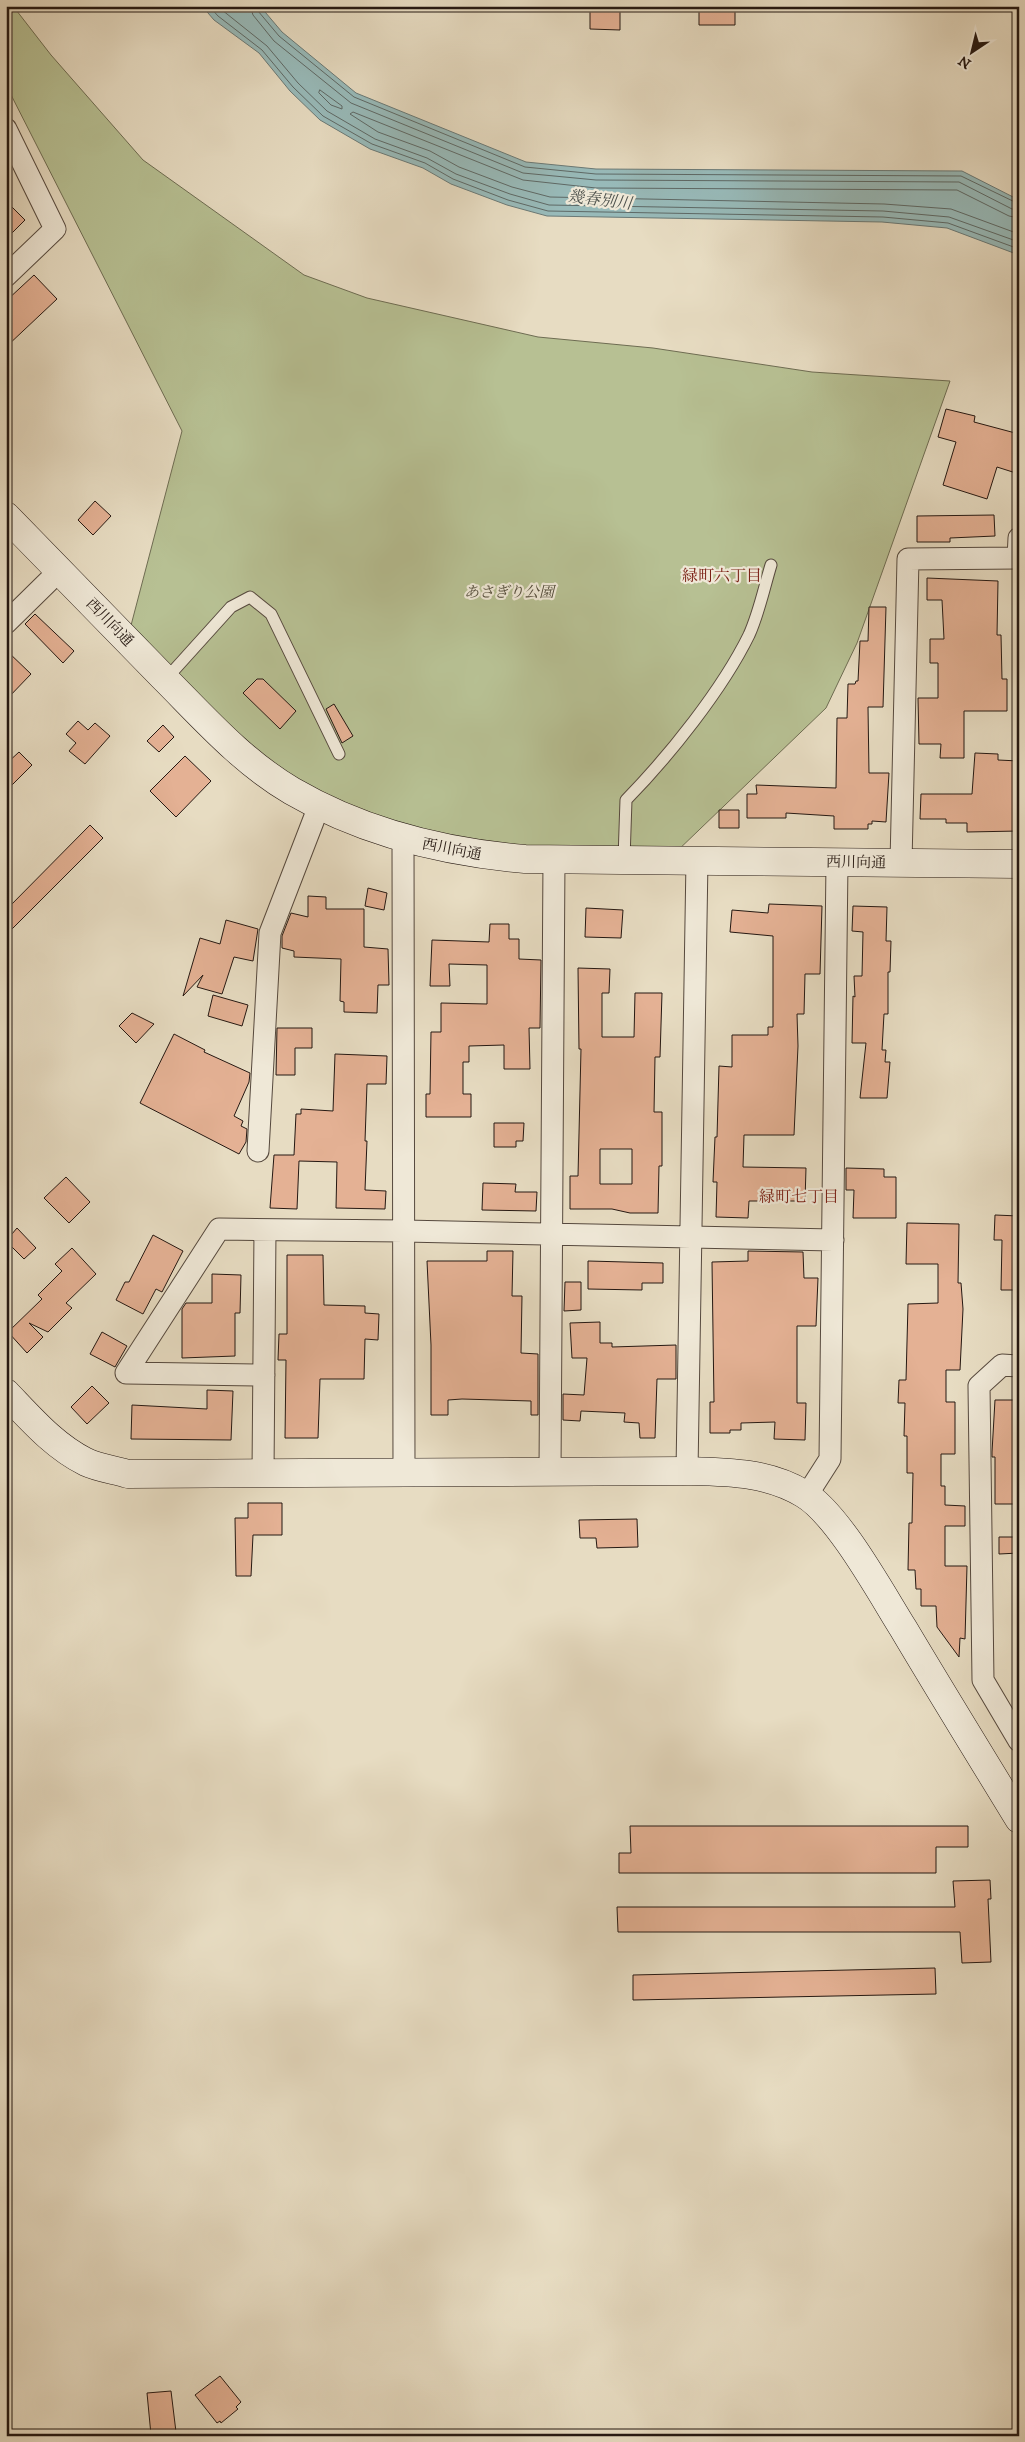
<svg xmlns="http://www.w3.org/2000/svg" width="1025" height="2442" viewBox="0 0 1025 2442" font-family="'IM FELL DW Pica','Noto Serif JP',serif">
<rect width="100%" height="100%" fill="#e7dcc2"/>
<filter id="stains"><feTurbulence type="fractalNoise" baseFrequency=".004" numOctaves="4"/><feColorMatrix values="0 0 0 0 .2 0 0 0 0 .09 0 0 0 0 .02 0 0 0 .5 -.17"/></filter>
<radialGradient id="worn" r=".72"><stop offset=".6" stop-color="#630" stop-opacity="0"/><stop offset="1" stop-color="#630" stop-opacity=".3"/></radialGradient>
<!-- green -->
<path fill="#b7c093" stroke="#6e6c52" d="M 6,6 L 13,6 L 51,55 L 143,160 L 304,275 L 367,298 L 538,337 L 653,348 L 812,372 L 950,381 L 857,643 L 826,708 L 674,854 L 567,852 L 417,834 L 291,781 L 129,633 L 182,431 L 6,85 Z"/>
<!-- water -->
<path fill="#98bab9" stroke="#6a7976" d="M 202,6 L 260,6 L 282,32 L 356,93 L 526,162 L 596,169 L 962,171 L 1019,200 L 1019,255 L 947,228 L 882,222 L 547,216 L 507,205 L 451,184 L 423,168 L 370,149 L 320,120 L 290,91 L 259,53 L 214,20 Z"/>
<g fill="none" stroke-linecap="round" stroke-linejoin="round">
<!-- shore -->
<path stroke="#5e6966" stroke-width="1" d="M 209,6 L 218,16 L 262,50 L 293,87 L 323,116 L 372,144 L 425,163 L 453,179 L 508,200 L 548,211 L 883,217 L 948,223 L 1019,249
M 217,6 L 267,46 L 298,83 L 327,111 L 375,139 L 427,158 L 456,174 L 510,194 L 549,205 L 883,211 L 949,217 L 1019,242
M 250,6 L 253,15 L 274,41 L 351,103 L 523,173 L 596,180 L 959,182 L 1012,209 L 1019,210
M 257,6 L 258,11 L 279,36 L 354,97 L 525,167 L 596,174 L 961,176 L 1019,204
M 320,90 L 342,106 L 342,109 L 331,105 L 319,93 Z
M 1019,218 L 1009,216 L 957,190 L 596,188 L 523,180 L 353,112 L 350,114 L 378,132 L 430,151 L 459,167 L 512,187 L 550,197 L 884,204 L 951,209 L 1019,234"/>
</g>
<!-- building -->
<path fill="#e4b194" stroke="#251812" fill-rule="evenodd" d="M 590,6 L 620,6 L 620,30 L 590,29 Z
M 699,6 L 735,6 L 735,25 L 699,25 Z
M 6,201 L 25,220 L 6,239 Z
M 34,275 L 57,299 L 6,347 L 6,301 Z
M 946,409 L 975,416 L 974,422 L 1019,434 L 1019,474 L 997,467 L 987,499 L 943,485 L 956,442 L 938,437 Z
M 95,501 L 111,516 L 93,535 L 78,520 Z
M 994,515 L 995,536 L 950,538 L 950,542 L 917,542 L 917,516 Z
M 927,578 L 998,581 L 997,635 L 1001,635 L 1002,679 L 1007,679 L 1007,711 L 964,711 L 964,758 L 940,758 L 941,744 L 919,744 L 918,698 L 938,698 L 938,663 L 930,663 L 930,639 L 944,639 L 942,600 L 927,600 Z
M 869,607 L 886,607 L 883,707 L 868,707 L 869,773 L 889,773 L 886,822 L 872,821 L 872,824 L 868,824 L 868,829 L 834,829 L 834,816 L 786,813 L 786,818 L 747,818 L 747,794 L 757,794 L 756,785 L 836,788 L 837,718 L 847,718 L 848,684 L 855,684 L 856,681 L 858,681 L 860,641 L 868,641 Z
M 35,614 L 74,651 L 63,663 L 25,624 Z
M 6,650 L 31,674 L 6,700 Z
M 257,679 L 263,679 L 296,711 L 280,729 L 243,693 Z
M 334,704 L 353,736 L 342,743 L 326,709 Z
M 78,721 L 88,730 L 95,723 L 110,736 L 85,764 L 69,751 L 76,743 L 66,734 Z
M 163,725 L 174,737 L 159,752 L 147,741 Z
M 19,752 L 32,765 L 6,791 L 6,764 Z
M 975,753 L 998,754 L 998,760 L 1019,761 L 1019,831 L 967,832 L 967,823 L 946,823 L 946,819 L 920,819 L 921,794 L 972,794 Z
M 185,756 L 211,781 L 176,817 L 150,791 Z
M 719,810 L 739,810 L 739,828 L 719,828 Z
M 90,825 L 103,838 L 6,935 L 6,910 Z
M 368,888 L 387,893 L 384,910 L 365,906 Z
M 308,896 L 326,897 L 326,909 L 364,909 L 364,947 L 388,949 L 389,985 L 378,985 L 377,1013 L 344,1012 L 344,1002 L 340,1001 L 341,959 L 294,957 L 294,951 L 282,948 L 282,936 L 291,913 L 308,917 Z
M 769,904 L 822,906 L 820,974 L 805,974 L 804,1014 L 797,1014 L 798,1046 L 794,1135 L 744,1135 L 743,1167 L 806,1168 L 805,1201 L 749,1201 L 748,1218 L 716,1217 L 717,1182 L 713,1182 L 715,1137 L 717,1137 L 719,1066 L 732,1067 L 732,1035 L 768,1035 L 768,1027 L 773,1027 L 773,936 L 730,932 L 732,910 L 768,913 Z
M 853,906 L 887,907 L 886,941 L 891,941 L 890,972 L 888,972 L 888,1014 L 884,1014 L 882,1050 L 886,1050 L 885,1062 L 890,1062 L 887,1098 L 860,1098 L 866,1043 L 852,1043 L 853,996 L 855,997 L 854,976 L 862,976 L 863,932 L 852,931 Z
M 586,908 L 623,910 L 621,938 L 585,937 Z
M 226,920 L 258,929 L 253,961 L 234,957 L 222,994 L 197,987 L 203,975 L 183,996 L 200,938 L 220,944 Z
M 490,924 L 509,924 L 509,939 L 519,939 L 519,959 L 541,960 L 540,1028 L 529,1028 L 530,1069 L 504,1069 L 504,1045 L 469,1046 L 469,1062 L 463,1062 L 463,1094 L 471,1094 L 471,1117 L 426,1117 L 426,1094 L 430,1094 L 431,1032 L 441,1032 L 441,1003 L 487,1004 L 487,965 L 449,964 L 450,986 L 430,986 L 432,940 L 489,942 Z
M 578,968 L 610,969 L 609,993 L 602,993 L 602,1037 L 634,1037 L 635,993 L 662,993 L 660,1057 L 655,1057 L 654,1112 L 662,1112 L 662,1166 L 659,1166 L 658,1213 L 630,1213 L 612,1209 L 570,1209 L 570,1176 L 578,1176 L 581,1049 L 579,1049 ZM 600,1149 L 632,1149 L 632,1184 L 600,1184 Z
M 213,995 L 248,1005 L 242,1026 L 208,1016 Z
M 132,1013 L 154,1024 L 136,1043 L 119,1026 Z
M 277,1028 L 312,1028 L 312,1048 L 295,1048 L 295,1075 L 276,1075 Z
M 174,1034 L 205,1050 L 204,1052 L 250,1073 L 249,1082 L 234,1116 L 243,1121 L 241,1126 L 247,1129 L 246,1142 L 239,1154 L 140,1103 Z
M 335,1054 L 387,1056 L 386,1084 L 367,1084 L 365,1141 L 367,1141 L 365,1190 L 386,1191 L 385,1209 L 336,1208 L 337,1162 L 299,1161 L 297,1209 L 270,1208 L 274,1155 L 294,1155 L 296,1114 L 301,1114 L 301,1109 L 333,1111 Z
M 494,1123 L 524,1123 L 523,1141 L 516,1141 L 516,1147 L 494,1147 Z
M 846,1168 L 884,1169 L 884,1177 L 896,1177 L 896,1218 L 853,1218 L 854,1190 L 846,1190 Z
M 66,1177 L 90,1202 L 69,1223 L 44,1198 Z
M 483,1183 L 516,1184 L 515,1192 L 537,1192 L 536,1211 L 482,1210 Z
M 995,1215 L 1019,1216 L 1018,1290 L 1001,1290 L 1002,1240 L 994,1240 Z
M 907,1223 L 959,1224 L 958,1283 L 961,1283 L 963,1309 L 960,1370 L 946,1370 L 946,1402 L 955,1402 L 955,1454 L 941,1454 L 941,1486 L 945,1486 L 945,1505 L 965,1506 L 965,1526 L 945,1526 L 945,1566 L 967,1566 L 965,1639 L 960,1638 L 959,1657 L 937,1627 L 936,1606 L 921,1606 L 921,1589 L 916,1589 L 915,1570 L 908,1570 L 909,1523 L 912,1523 L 913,1473 L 907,1473 L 907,1436 L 904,1436 L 905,1403 L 898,1403 L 899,1380 L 906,1380 L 908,1304 L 938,1303 L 938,1264 L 906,1264 Z
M 17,1228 L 36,1248 L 24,1259 L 6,1241 Z
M 153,1235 L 183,1251 L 162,1292 L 156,1289 L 143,1314 L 116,1300 L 125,1282 L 129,1282 Z
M 72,1248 L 96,1274 L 66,1303 L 72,1308 L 48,1332 L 29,1323 L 43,1337 L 27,1353 L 8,1332 L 42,1299 L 38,1295 L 62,1271 L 55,1264 Z
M 487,1251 L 513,1251 L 512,1296 L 522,1296 L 521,1353 L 538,1354 L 538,1415 L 531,1415 L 531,1401 L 462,1399 L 448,1400 L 448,1415 L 431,1415 L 431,1345 L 427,1261 L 487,1261 Z
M 748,1251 L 803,1252 L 804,1278 L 818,1278 L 816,1326 L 797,1326 L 797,1403 L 806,1403 L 805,1440 L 774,1439 L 775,1422 L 741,1423 L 741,1430 L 730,1430 L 730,1433 L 710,1433 L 710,1402 L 714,1402 L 712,1262 L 748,1261 Z
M 287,1255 L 323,1255 L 324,1305 L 365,1306 L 365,1313 L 379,1314 L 378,1340 L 365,1339 L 364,1379 L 320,1379 L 318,1438 L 285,1438 L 286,1360 L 278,1360 L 279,1334 L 287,1334 Z
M 588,1261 L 663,1263 L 663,1283 L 642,1283 L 642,1290 L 588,1289 Z
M 212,1274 L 241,1275 L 240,1313 L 235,1313 L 235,1356 L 182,1358 L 182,1309 L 186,1303 L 212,1303 Z
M 565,1282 L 581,1282 L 581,1310 L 564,1311 Z
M 600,1322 L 600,1343 L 612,1343 L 612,1347 L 676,1345 L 676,1379 L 657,1379 L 655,1438 L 640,1438 L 639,1423 L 624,1422 L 625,1413 L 581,1411 L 580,1421 L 563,1420 L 563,1394 L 584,1395 L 587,1358 L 572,1358 L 570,1323 Z
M 102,1332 L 127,1346 L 115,1367 L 90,1354 Z
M 92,1386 L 109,1403 L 87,1424 L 71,1407 Z
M 207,1390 L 233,1391 L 231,1440 L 131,1439 L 132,1405 L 207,1409 Z
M 995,1400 L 1019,1400 L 1019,1504 L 995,1504 L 995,1457 L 992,1457 L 992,1452 Z
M 248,1503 L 282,1503 L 282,1535 L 253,1535 L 251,1576 L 236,1576 L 235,1518 L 248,1518 Z
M 637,1519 L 638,1547 L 597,1548 L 596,1538 L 580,1538 L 579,1520 Z
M 999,1537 L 1019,1537 L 1019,1553 L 999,1554 Z
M 630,1826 L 968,1826 L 968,1847 L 936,1847 L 936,1873 L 619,1873 L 619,1853 L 631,1853 Z
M 990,1880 L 991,1899 L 988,1899 L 991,1962 L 962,1963 L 960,1932 L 618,1932 L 617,1907 L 955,1907 L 953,1881 Z
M 935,1968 L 936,1994 L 633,2000 L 633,1975 Z
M 220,2376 L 241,2402 L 236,2407 L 238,2409 L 221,2423 L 220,2421 L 217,2423 L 195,2395 Z
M 171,2391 L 176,2432 L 151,2435 L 147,2393 Z"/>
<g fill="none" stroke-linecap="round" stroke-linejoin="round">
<defs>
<path id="lane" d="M 166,679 L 231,607 L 250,597 L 271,614 L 339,754
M 624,859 L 626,800 C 669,756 722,690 749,635 C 759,613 764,588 771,565"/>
<path id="street" d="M 6,129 L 55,229 L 6,276
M 1018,558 L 1019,538
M 6,623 L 59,571
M 403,839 L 404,1472
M 901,863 L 908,559 L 1019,558
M 258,1151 L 270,933 L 319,806
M 1019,1366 L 1002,1365 L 979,1386 L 983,1680 L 1019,1741
M 264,1375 L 126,1373 L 219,1229 L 404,1231 L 833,1240
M 687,1471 L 697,860
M 550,1472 L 554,859
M 263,1473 L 265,1230
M 807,1495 L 830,1459 L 837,862"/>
<path id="secondary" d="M 6,516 C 58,569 110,622 162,676 C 203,717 241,761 292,791 C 364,833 443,852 525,859 L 1019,864
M 6,1393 C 31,1419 54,1446 86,1462 C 99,1468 115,1470 128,1474 L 687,1471 C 728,1472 768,1472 804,1494 C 838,1514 881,1593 903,1628 C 941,1692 980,1755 1019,1819"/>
</defs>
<!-- lane casing -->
<use href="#lane" stroke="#56493e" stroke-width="13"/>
<!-- street casing -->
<use href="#street" stroke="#56493e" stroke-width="23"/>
<!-- secondary casing -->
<use href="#secondary" stroke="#251812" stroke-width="29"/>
<!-- lane -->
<use href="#lane" stroke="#efe8d7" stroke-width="11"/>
<!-- street -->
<use href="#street" stroke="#efe8d7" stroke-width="21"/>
<!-- secondary -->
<use href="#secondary" stroke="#efe8d7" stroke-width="28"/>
</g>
<g text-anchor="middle" stroke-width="4.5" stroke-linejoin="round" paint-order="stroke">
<!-- park labels -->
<g font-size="15" font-style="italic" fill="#514a39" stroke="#efe8d7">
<text x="509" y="597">あさぎり公園</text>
</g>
<!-- street labels -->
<g font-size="15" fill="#251812" stroke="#efe8d7">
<text transform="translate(110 622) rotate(46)" y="5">西川向通</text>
<text transform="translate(452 849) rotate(11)" y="5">西川向通</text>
<text transform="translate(856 862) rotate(1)" y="5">西川向通</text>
</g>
<!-- water labels -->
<g font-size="16" font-style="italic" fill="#4d514c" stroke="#efe8d7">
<text transform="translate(600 199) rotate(7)" y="6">幾春別川</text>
</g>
<!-- neighbourhood labels -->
<g font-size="16" fill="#7a1f14" stroke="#efe8d7">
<text x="722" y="581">緑町六丁目</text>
<text x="799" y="1202">緑町七丁目</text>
</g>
</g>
<!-- margin -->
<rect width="1025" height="2442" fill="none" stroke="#e7dcc2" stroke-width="25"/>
<rect x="8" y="8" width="1010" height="2427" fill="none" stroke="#251812" stroke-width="2.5"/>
<rect x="12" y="12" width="1000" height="2417" fill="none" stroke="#251812"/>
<!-- north arrow -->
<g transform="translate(972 52) rotate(215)" stroke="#efe8d7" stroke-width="4" paint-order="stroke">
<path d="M0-4L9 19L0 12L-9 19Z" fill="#251812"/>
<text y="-8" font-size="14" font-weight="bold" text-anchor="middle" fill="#251812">N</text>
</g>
<rect width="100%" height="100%" filter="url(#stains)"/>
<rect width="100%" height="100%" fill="url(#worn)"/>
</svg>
